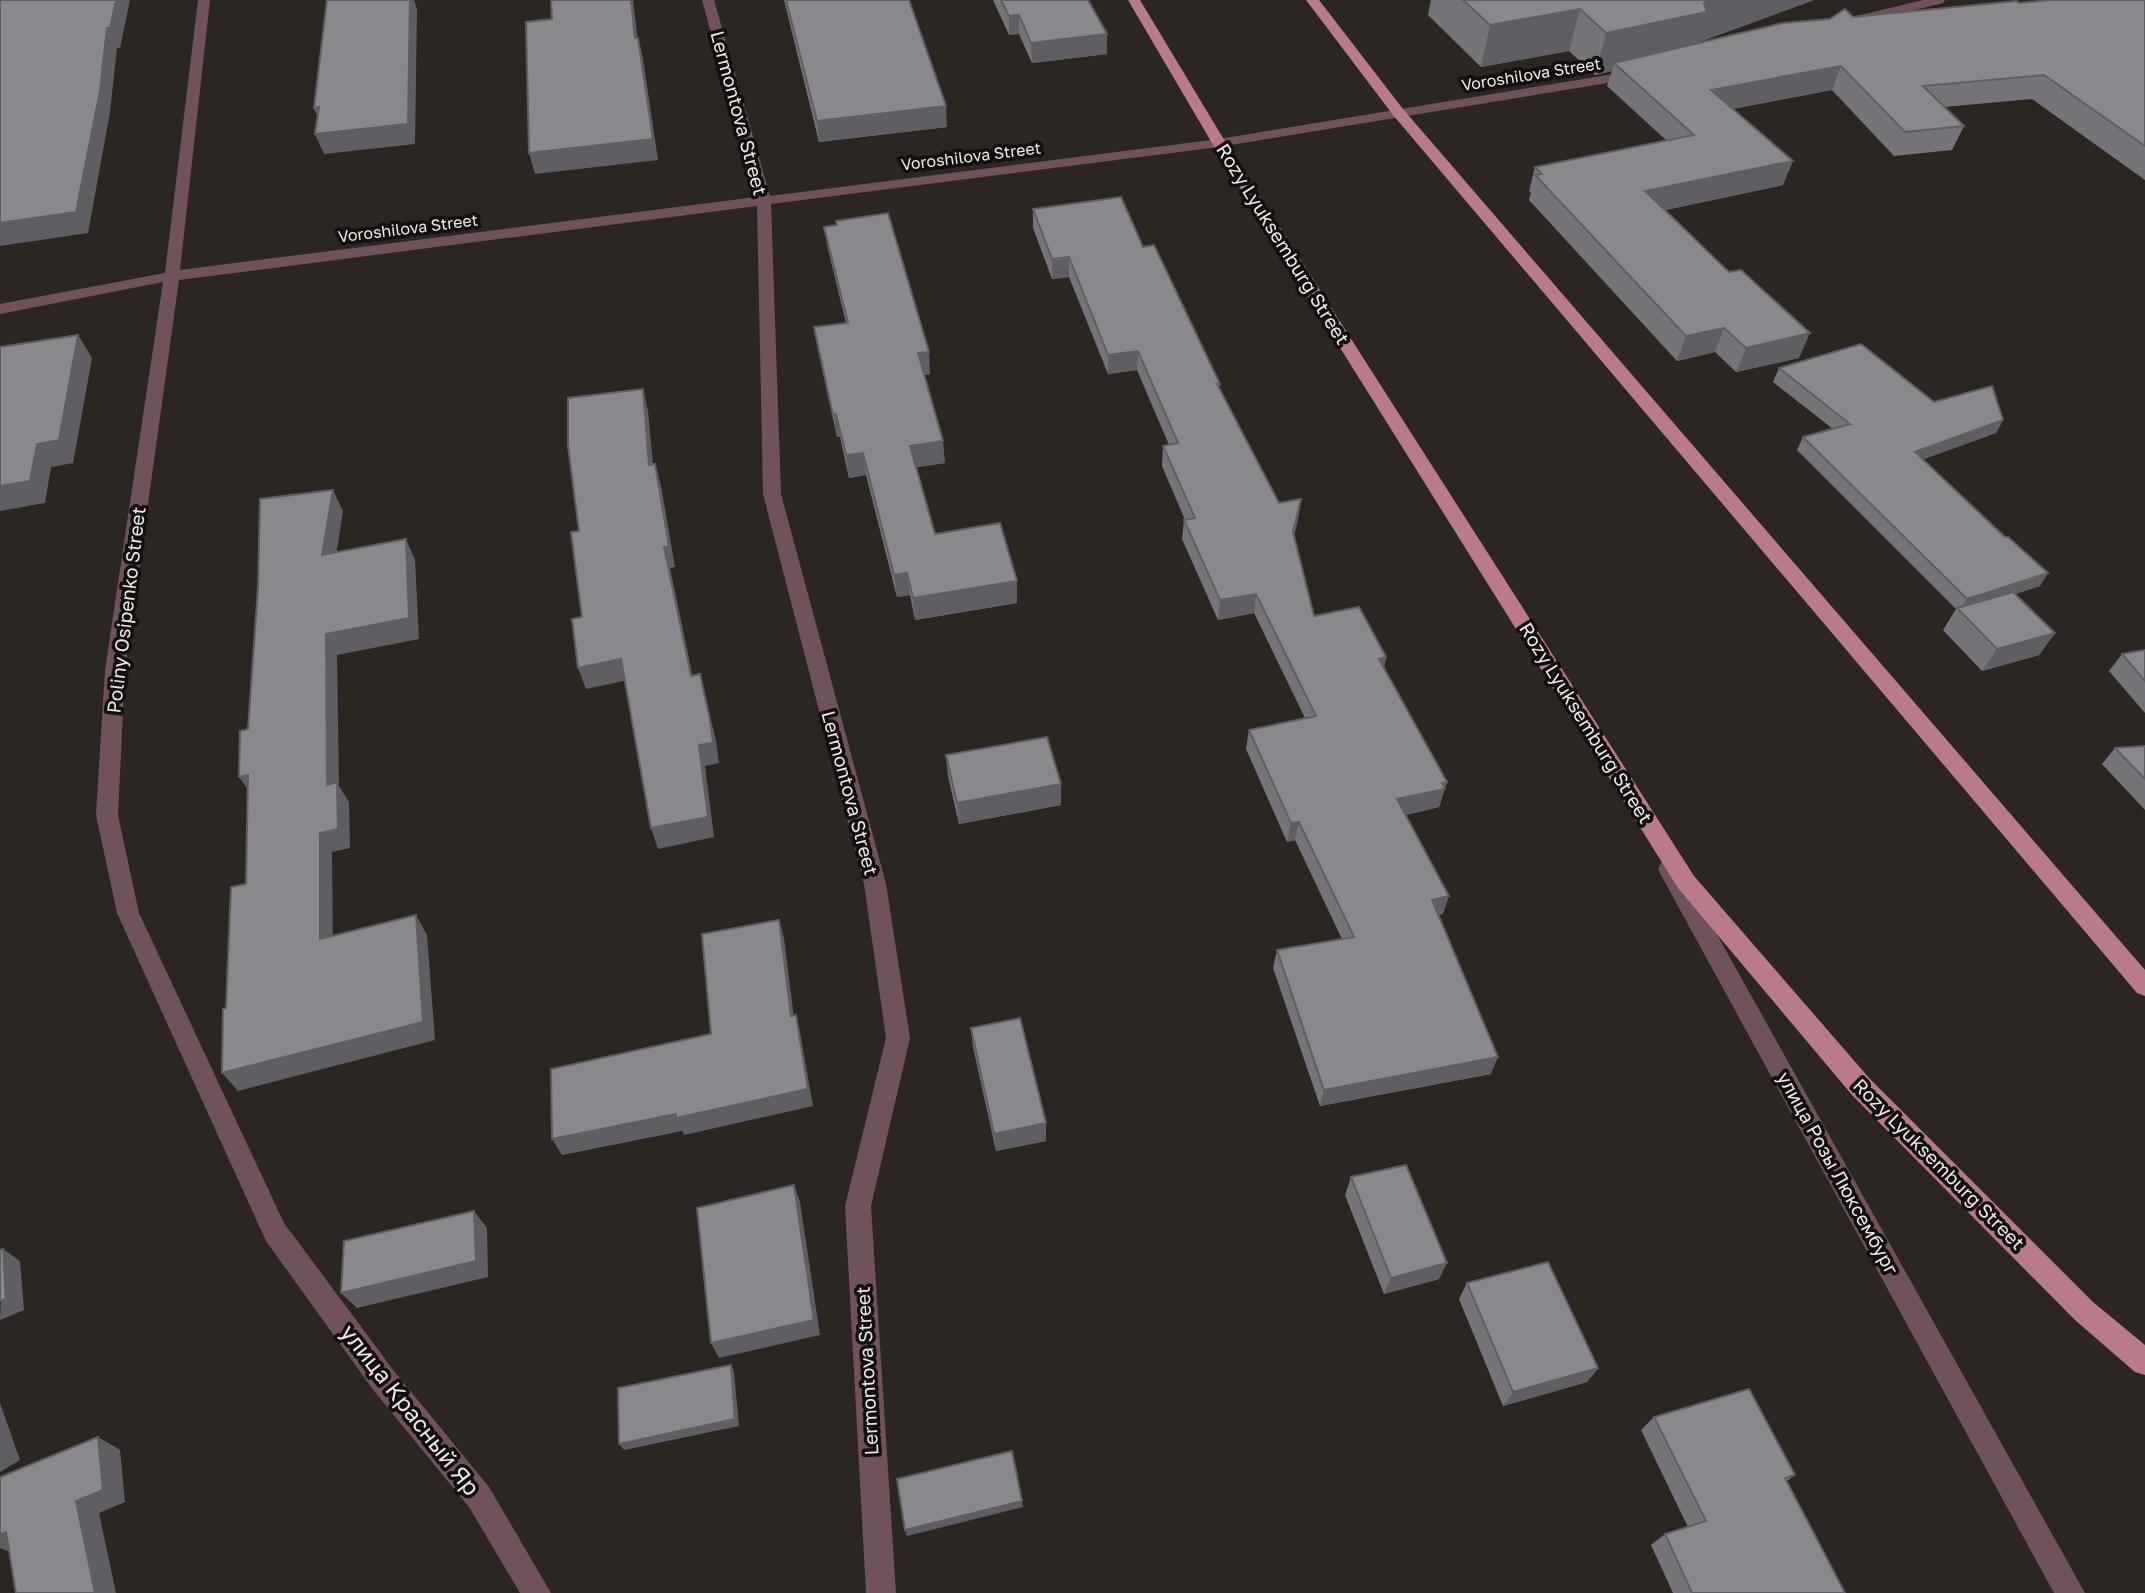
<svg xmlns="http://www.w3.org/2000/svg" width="2145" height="1593" viewBox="0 0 2145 1593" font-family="'Golos Text',sans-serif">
<rect width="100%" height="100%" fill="#2c2623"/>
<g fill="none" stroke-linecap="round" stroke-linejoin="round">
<!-- street -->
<path fill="#70525a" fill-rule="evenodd" d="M 198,0 L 210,0 L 180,270 L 756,197 L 702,0 L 714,0 L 770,196 L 1219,139 L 1638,70 L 1645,74 L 1638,78 L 1219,147 L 771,204 L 781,494 L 886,884 L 910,1038 L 871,1206 L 896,1593 L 866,1593 L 845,1206 L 886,1038 L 864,884 L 763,494 L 757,206 L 179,280 L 125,670 L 118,815 L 139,913 L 284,1223 L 394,1371 L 489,1487 L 551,1593 L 520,1593 L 469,1507 L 374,1391 L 266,1241 L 117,913 L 96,815 L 105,670 L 163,282 L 0,314 L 0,304 L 165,273 Z
M 1923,0 L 1945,0 L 1943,3 L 1853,25 L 1847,21 L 1848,18 Z
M 1669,860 L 1677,863 L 2085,1593 L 2054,1593 L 1661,875 L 1658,869 L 1661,863 Z"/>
<!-- primary -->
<path fill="#b97b8b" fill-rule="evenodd" d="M 1128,0 L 1140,0 L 1226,143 L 1694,876 L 1870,1079 L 2093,1302 L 2145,1345 L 2145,1375 L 2135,1372 L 2075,1320 L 1852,1095 L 1678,888 L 1212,143 Z
M 1306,0 L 1319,0 L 1403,109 L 2145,970 L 2145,996 L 2137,993 L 1393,115 Z"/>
</g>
<!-- wall -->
<path fill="#777479" d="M 784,0 L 909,0 L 947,127 L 819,142 Z
M 993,0 L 1088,0 L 1107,54 L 1032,63 L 1019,34 L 1009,35 Z
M 1431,0 L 1814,0 L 1696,43 L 1853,17 L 2019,3 L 2145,0 L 2145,180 L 2032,99 L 1944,107 L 1964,126 L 1952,150 L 1894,156 L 1832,90 L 1732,109 L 1783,185 L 1665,210 L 1799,358 L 1736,372 L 1715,352 L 1677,361 L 1529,200 L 1531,193 L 1529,191 L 1535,167 L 1666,140 L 1607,86 L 1612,71 L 1595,75 L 1569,51 L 1481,67 L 1428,15 Z
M 1033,209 L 1143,247 L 1220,384 L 1219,388 L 1279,503 L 1301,499 L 1298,519 L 1294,536 L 1314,616 L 1386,657 L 1384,668 L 1447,782 L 1439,807 L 1406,815 L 1443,914 L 1438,915 L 1491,1074 L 1320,1106 L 1273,968 L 1277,950 L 1342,939 L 1295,840 L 1287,842 L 1246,749 L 1249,730 L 1305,718 L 1254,613 L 1218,620 L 1182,539 L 1184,520 L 1185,520 L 1162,466 L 1163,446 L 1169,445 L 1137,370 L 1108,374 L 1069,277 L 1052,279 L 1033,228 Z
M 824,227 L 930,374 L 924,375 L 945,463 L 916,467 L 935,534 L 1017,603 L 915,620 L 910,595 L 897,597 L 866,475 L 849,478 L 840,437 L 837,437 L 818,350 L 814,327 L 846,323 L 828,249 Z
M 1779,368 L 1934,402 L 2003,420 L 1996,433 L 1923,459 L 2040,586 L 2015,594 L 2055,633 L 2039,655 L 1982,671 L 1943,630 L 1956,609 L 1797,450 L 1803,437 L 1833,429 L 1773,382 Z
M 2145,650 L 2145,713 L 2109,671 L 2122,654 Z
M 2145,746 L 2145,810 L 2102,764 L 2115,748 Z
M 946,755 L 1061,784 L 1061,805 L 959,824 L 948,776 Z
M 971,1028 L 1046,1141 L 996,1151 L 973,1047 Z
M 1351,1177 L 1439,1279 L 1384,1294 L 1345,1195 Z
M 1467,1283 L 1598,1368 L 1587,1382 L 1503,1406 L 1459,1299 Z
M 1654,1417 L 1795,1475 L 1787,1481 L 1845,1593 L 1673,1593 L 1651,1545 L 1665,1534 L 1688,1527 L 1641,1430 Z"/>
<!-- shaded-wall -->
<path fill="#615e63" d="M 116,0 L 130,0 L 120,48 L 117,48 L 110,112 L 88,233 L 0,246 L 0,223 L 107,28 Z
M 410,0 L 414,0 L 417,9 L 415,144 L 324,154 L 315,134 Z
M 631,0 L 633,0 L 640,59 L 635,38 Z
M 1714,0 L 1814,0 L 1697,43 L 1693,53 L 1614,63 L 1612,71 L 1595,75 L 1606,33 Z
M 1580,9 L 1569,51 L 1481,67 L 1490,25 Z
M 1019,15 L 1019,34 L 1009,35 L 1009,16 Z
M 1107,34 L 1107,54 L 1032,63 L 1031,43 Z
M 638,38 L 643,59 L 658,160 L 535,174 L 529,153 Z
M 1841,66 L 1832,90 L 1703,114 L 1711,90 Z
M 946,106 L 947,127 L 819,142 L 817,121 Z
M 319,107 L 322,128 L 314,108 Z
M 1793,161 L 1783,185 L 1638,216 L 1645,191 Z
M 1069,257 L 1069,277 L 1052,279 L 1052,259 Z
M 1724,328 L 1715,352 L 1677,361 L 1686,336 Z
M 1810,333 L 1799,358 L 1736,372 L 1746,348 Z
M 78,335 L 92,358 L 73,463 L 51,467 L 45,503 L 0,511 L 0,486 L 37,444 Z
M 1138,351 L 1137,370 L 1108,374 L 1108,355 Z
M 929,352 L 930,374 L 920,376 L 918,353 Z
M 643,389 L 648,411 L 655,487 L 649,465 Z
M 836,414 L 840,437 L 837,437 L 833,415 Z
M 2003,420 L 1996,433 L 1908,465 L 1915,452 Z
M 943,441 L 945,463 L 913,468 L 910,446 Z
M 863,453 L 866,475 L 849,478 L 846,455 Z
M 655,464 L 661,486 L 675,567 L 670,568 L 697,697 L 691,676 L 664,547 Z
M 333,490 L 343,511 L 333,576 L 322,555 Z
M 1301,499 L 1298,519 L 1290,552 L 1293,532 Z
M 406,539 L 415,560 L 419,639 L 337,655 L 339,786 L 349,802 L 350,848 L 332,852 L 333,958 L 320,939 L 320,833 L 327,785 L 326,634 Z
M 907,573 L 910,595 L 897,597 L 894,575 Z
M 2048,573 L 2040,586 L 1960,611 L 1960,610 L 1967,599 Z
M 1017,581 L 1017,603 L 915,620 L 913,598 Z
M 1256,594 L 1254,613 L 1218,620 L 1220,600 Z
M 2055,633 L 2039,655 L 1982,671 L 1997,649 Z
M 1386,657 L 1382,676 L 1379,659 Z
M 621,659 L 628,680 L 586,689 L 578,668 Z
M 700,674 L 716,741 L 719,763 L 705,766 L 714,837 L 658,849 L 651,828 L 699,745 Z
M 248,775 L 253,797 L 239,777 Z
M 1447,782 L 1439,807 L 1392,818 L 1397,799 Z
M 1061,784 L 1061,805 L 959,824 L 957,803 Z
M 1299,822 L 1295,840 L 1287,842 L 1291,823 Z
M 1449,896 L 1443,914 L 1427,918 L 1432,900 Z
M 416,915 L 427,935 L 435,1040 L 238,1091 L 222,1073 Z
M 779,920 L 784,938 L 796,1034 L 791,1016 Z
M 796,1015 L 800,1033 L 813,1106 L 684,1135 L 682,1131 L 562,1155 L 552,1139 Z
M 1498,1057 L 1491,1074 L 1320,1106 L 1324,1090 Z
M 1046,1123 L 1046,1141 L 996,1151 L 994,1134 Z
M 794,1185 L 800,1202 L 820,1335 L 719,1358 L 711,1343 Z
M 474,1211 L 487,1228 L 488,1277 L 357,1308 L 341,1293 Z
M 3,1249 L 20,1261 L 24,1310 L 0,1320 Z
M 1447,1263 L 1439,1279 L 1384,1294 L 1391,1278 Z
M 731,1365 L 734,1372 L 739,1426 L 624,1450 L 619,1444 Z
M 1598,1368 L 1587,1382 L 1503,1406 L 1513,1392 Z
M 0,1403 L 20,1460 L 0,1472 Z
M 98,1437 L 120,1450 L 125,1502 L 99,1513 L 116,1593 L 95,1593 L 76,1501 Z
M 1022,1501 L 1023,1507 L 907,1536 L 905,1530 Z
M 6,1532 L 10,1552 L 0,1548 L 0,1534 Z"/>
<!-- building -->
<path fill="#8a878d" stroke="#615e63" stroke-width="2" d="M 0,0 L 116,0 L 110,28 L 107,28 L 100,91 L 76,212 L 0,223 Z
M 327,0 L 410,0 L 408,124 L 315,134 L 319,107 L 314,108 Z
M 551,0 L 631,0 L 635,38 L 638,38 L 653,139 L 529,153 L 526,22 L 552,19 Z
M 786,0 L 909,0 L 946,106 L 817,121 Z
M 1001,0 L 1088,0 L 1107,34 L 1031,43 L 1019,15 L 1009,16 Z
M 1463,0 L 1714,0 L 1704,3 L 1707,12 L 1606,33 L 1580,9 L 1490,25 Z
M 2050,0 L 2145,0 L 2145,146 L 2044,75 L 1923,86 L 1964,126 L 1905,132 L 1841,66 L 1711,90 L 1793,161 L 1645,191 L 1729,272 L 1741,270 L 1810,333 L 1746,348 L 1724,328 L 1686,336 L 1535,175 L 1542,174 L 1535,167 L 1694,135 L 1614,63 L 1783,23 L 1830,19 L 1845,9 L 1853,17 L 2017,1 L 2019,3 Z
M 1121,197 L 1143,247 L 1154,245 L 1220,384 L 1217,384 L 1279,503 L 1301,499 L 1293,532 L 1314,616 L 1359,607 L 1386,657 L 1379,659 L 1447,782 L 1442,783 L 1445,789 L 1397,799 L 1449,896 L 1432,900 L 1498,1057 L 1324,1090 L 1277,950 L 1354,937 L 1299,822 L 1291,823 L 1249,730 L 1316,716 L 1256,594 L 1220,600 L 1184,520 L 1195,518 L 1163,446 L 1178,443 L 1138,351 L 1108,355 L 1069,257 L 1052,259 L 1033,209 Z
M 888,213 L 929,352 L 918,353 L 943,441 L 910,446 L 935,534 L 1000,523 L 1017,581 L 913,598 L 907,573 L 894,575 L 863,453 L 846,455 L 836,414 L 833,415 L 814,327 L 848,323 L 824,227 L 837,225 L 836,221 Z
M 78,335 L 59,440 L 37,444 L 30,481 L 0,486 L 0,347 Z
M 1861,344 L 1934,402 L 1992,386 L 2003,420 L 1915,452 L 2005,537 L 2008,537 L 2048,573 L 1967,599 L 1803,437 L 1850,424 L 1779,368 Z
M 643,389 L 649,465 L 655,464 L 669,546 L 664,547 L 691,676 L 700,674 L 710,720 L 713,743 L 699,745 L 708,817 L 651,828 L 621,659 L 578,668 L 572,619 L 582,617 L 571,532 L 579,531 L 568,446 L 568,398 Z
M 333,490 L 322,555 L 406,539 L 409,618 L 326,634 L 327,785 L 337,782 L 338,829 L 320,833 L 320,939 L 416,915 L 423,1022 L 222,1073 L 223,1009 L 226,1008 L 231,887 L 246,884 L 248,775 L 239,777 L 240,731 L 248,729 L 258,588 L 260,499 Z
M 2013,592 L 2055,633 L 1997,649 L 1957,608 Z
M 2145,650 L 2145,681 L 2122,654 Z
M 1047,737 L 1061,784 L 957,803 L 946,755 Z
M 2145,746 L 2145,779 L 2115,748 Z
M 779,920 L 791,1016 L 796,1015 L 808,1089 L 676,1118 L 676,1114 L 552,1139 L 551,1069 L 711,1034 L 702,934 Z
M 1020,1018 L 1046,1123 L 994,1134 L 971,1028 Z
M 1406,1165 L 1447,1263 L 1391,1278 L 1351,1177 Z
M 794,1185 L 814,1320 L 711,1343 L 697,1208 Z
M 474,1211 L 476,1261 L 341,1293 L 344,1241 Z
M 3,1249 L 6,1299 L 0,1301 L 0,1250 Z
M 1548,1262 L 1598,1368 L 1513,1392 L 1467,1283 Z
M 731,1365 L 735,1419 L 619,1444 L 618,1388 Z
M 1749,1389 L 1795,1475 L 1785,1478 L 1845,1593 L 1692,1593 L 1665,1534 L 1706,1521 L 1654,1417 Z
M 98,1437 L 103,1490 L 76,1501 L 95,1593 L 16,1593 L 6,1532 L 0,1534 L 0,1477 Z
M 1012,1451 L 1022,1501 L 905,1530 L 897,1479 Z"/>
<g text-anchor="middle" stroke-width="7" stroke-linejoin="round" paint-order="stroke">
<!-- far-street labels -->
<g font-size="16" fill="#ece8e6" stroke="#120f0e">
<text transform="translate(1531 74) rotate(-9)" y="6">Voroshilova Street</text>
<text transform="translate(971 156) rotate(-7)" y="6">Voroshilova Street</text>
<text transform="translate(408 228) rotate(-7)" y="6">Voroshilova Street</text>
</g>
<!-- street labels -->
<g font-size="19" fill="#ece8e6" stroke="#120f0e">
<text transform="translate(739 113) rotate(75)" y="7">Lermontova Street</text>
<text transform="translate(1283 244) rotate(58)" y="7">Rozy Lyuksemburg Street</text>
<text transform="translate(126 610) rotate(-83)" y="7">Poliny Osipenko Street</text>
<text transform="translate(1586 723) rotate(58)" y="7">Rozy Lyuksemburg Street</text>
<text transform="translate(850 793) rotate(75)" y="7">Lermontova Street</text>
<text transform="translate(1939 1164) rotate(45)" y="7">Rozy Lyuksemburg Street</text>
<text transform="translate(1838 1173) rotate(61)" y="7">улица Розы Люксембург</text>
<text transform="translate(867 1371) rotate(-93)" y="7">Lermontova Street</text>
</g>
<!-- near-street labels -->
<g font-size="23" fill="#ece8e6" stroke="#120f0e">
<text transform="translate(410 1410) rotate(52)" y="8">улица Красный Яр</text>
</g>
</g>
</svg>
